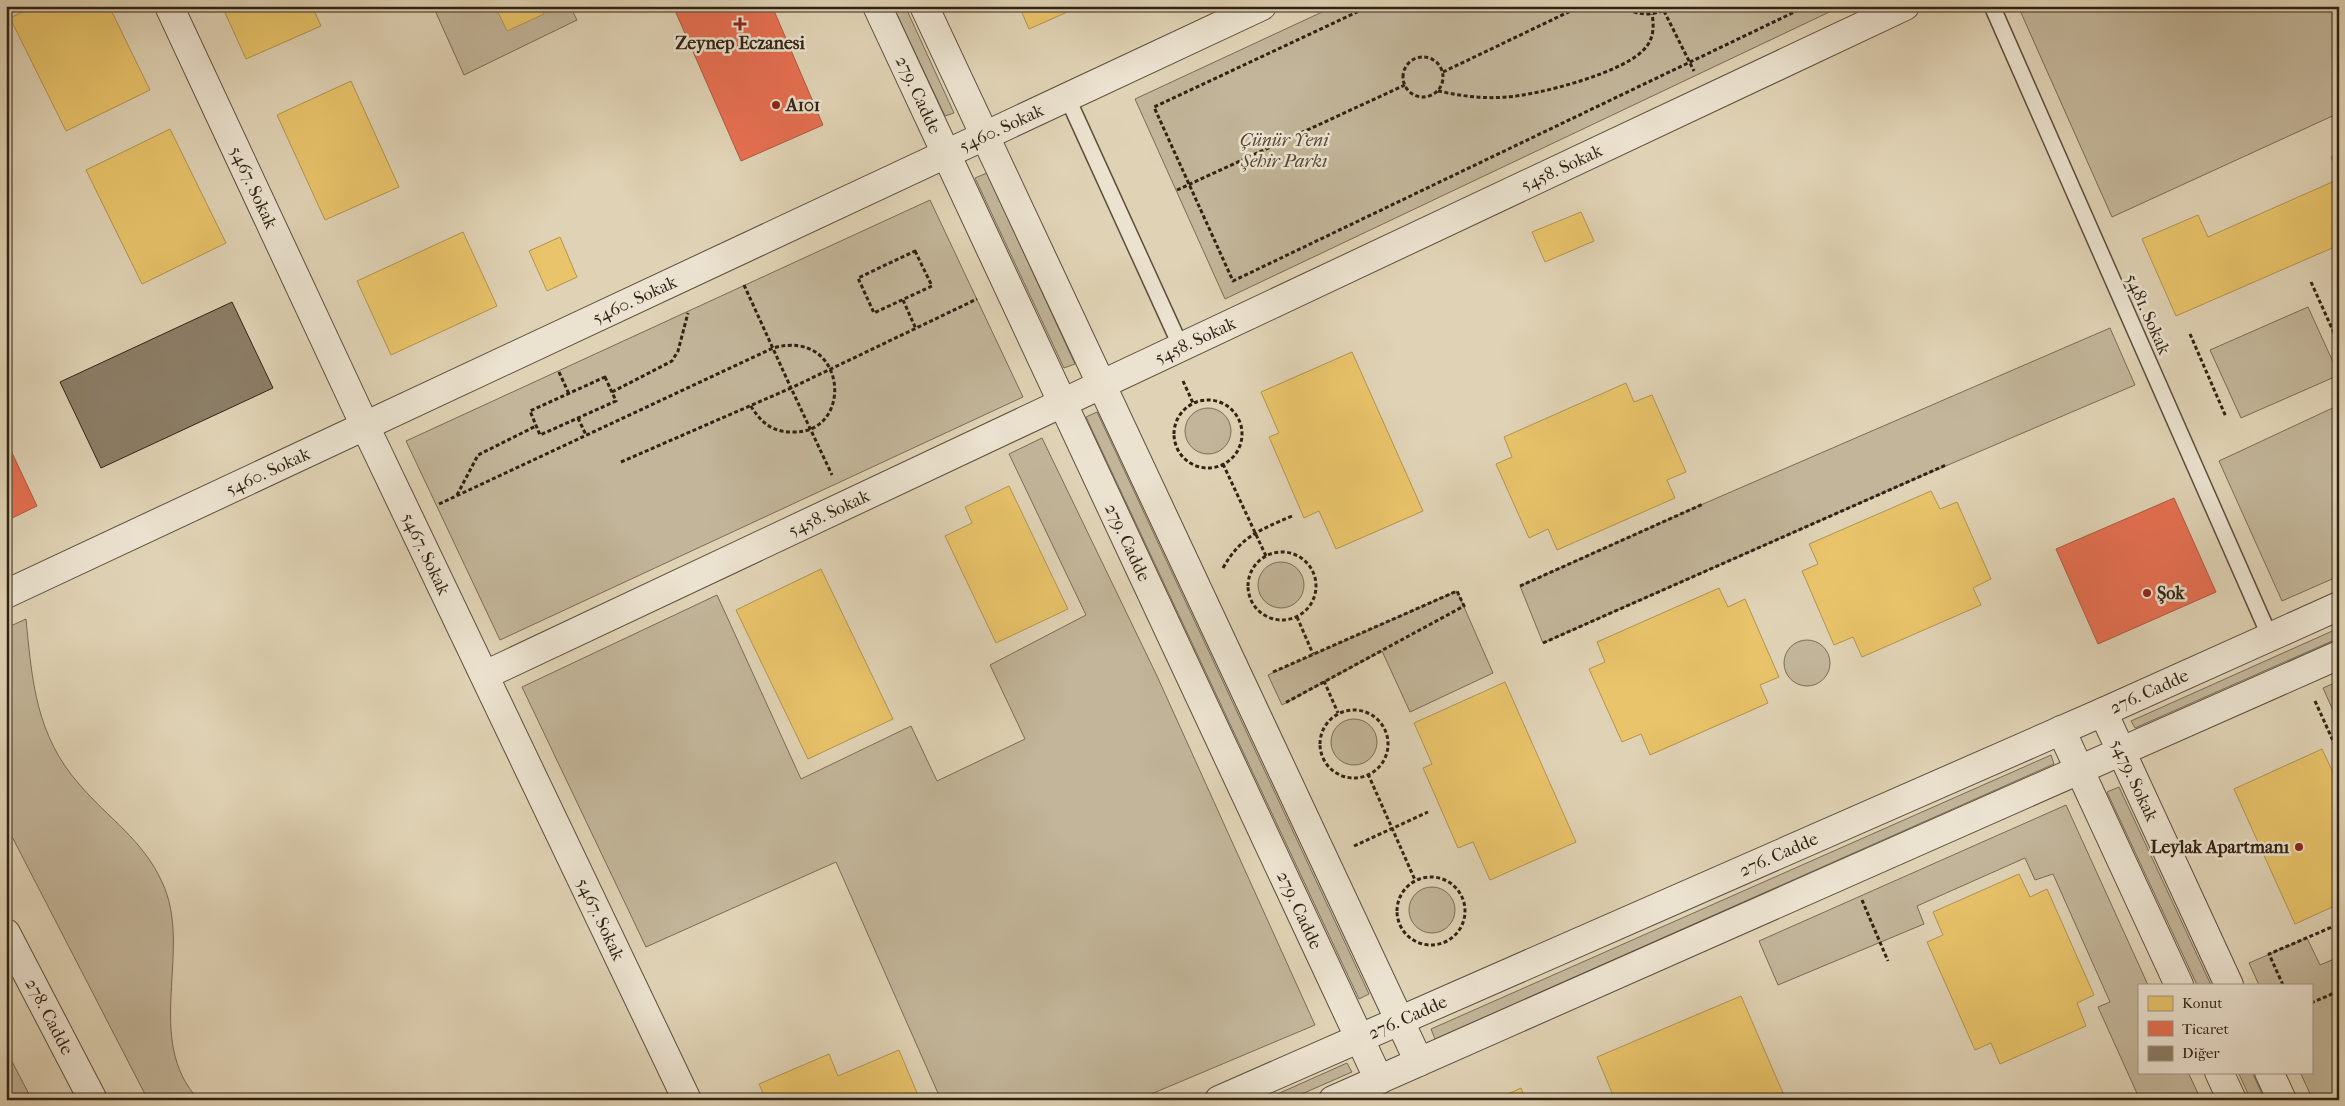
<svg xmlns="http://www.w3.org/2000/svg" width="2345" height="1106" viewBox="0 0 2345 1106" font-family="'IM FELL French Canon',serif">
<rect width="100%" height="100%" fill="#e0d3b5"/>
<filter id="stains"><feTurbulence type="fractalNoise" baseFrequency=".004" numOctaves="4"/><feColorMatrix values="0 0 0 0 .2 0 0 0 0 .09 0 0 0 0 .02 0 0 0 .5 -.17"/></filter>
<radialGradient id="worn" r=".72"><stop offset=".6" stop-color="#630" stop-opacity="0"/><stop offset="1" stop-color="#630" stop-opacity=".3"/></radialGradient>
<!-- green -->
<path fill="#c2b599" stroke="#7a6c56" d="M 433,6 L 570,6 L 577,20 L 464,75 Z
M 893,6 L 905,6 L 954,113 L 945,116 Z
M 1335,6 L 1842,6 L 1225,299 L 1135,99 Z
M 2018,6 L 2339,6 L 2339,113 L 2112,217 Z
M 987,173 L 1075,364 L 1064,368 L 975,178 Z
M 930,200 L 1023,397 L 500,640 L 406,441 Z
M 2308,307 L 2339,375 L 2241,418 L 2210,350 Z
M 2110,328 L 2135,385 L 1885,492 L 1543,643 L 1520,586 L 1703,504 Z
M 2339,405 L 2339,576 L 2282,601 L 2219,461 Z
M1185 431a23 23 0 1 1 46 0a23 23 0 1 1-46 0Z
M 1097,412 L 1369,994 L 1359,999 L 1086,417 Z
M 1042,438 L 1157,676 L 1315,1025 L 1137,1100 L 941,1100 L 836,862 L 646,947 L 522,687 L 717,595 L 801,779 L 911,726 L 937,781 L 1025,739 L 990,665 L 1086,615 L 1009,454 Z
M1258 585a23 23 0 1 1 46 0a23 23 0 1 1-46 0Z
M 1457,591 L 1493,673 L 1410,712 L 1382,651 L 1282,705 L 1268,675 Z
M 26,619 C 32,681 36,735 79,784 C 108,818 143,840 162,882 C 194,949 142,1040 199,1100 L 148,1100 L 6,825 L 6,628 Z
M 2339,628 L 2339,638 L 2135,728 L 2131,721 Z
M1784 663a23 23 0 1 1 46 0a23 23 0 1 1-46 0Z
M 2339,681 L 2339,724 L 2323,688 Z
M1331 742a23 23 0 1 1 46 0a23 23 0 1 1-46 0Z
M 2051,755 L 2054,764 L 1435,1039 L 1431,1029 Z
M 2119,787 L 2211,985 L 2197,985 L 2107,792 Z
M 2066,805 L 2148,985 L 2139,985 L 2139,1072 L 2188,1072 L 2201,1100 L 2140,1100 L 2098,1007 L 2110,1002 L 2053,874 L 2035,880 L 2025,858 L 1917,906 L 1924,924 L 1778,985 L 1759,941 Z
M1409 910a23 23 0 1 1 46 0a23 23 0 1 1-46 0Z
M 2307,938 L 2320,965 L 2339,957 L 2339,1100 L 2313,1100 L 2300,1072 L 2311,1072 L 2311,985 L 2259,985 L 2249,963 Z
M 6,1050 L 32,1100 L 6,1100 Z
M 1347,1063 L 1352,1072 L 1288,1100 L 1264,1100 Z
M 2238,1072 L 2252,1072 L 2265,1100 L 2251,1100 Z"/>
<!-- homes -->
<path fill="#e9c46a" stroke="#b29350" d="M 34,6 L 109,6 L 150,90 L 66,131 L 10,18 Z
M 222,6 L 312,6 L 321,26 L 246,59 Z
M 495,6 L 540,6 L 544,14 L 507,31 Z
M 996,6 L 1013,6 L 999,12 Z
M 1019,6 L 1081,6 L 1029,29 Z
M 351,81 L 399,187 L 325,220 L 277,115 Z
M 170,129 L 226,243 L 142,284 L 86,170 Z
M 2339,154 L 2339,175 L 2331,157 Z
M 2339,179 L 2339,245 L 2176,316 L 2142,239 L 2198,215 L 2208,237 Z
M 1581,212 L 1594,241 L 1545,262 L 1532,232 Z
M 463,232 L 497,306 L 391,355 L 357,281 Z
M 560,237 L 577,277 L 547,291 L 529,251 Z
M 1352,352 L 1423,511 L 1336,549 L 1319,511 L 1304,518 L 1269,437 L 1279,433 L 1261,392 Z
M 1626,383 L 1634,402 L 1652,395 L 1686,472 L 1667,480 L 1675,498 L 1557,550 L 1548,529 L 1529,538 L 1496,464 L 1512,457 L 1504,437 Z
M 1009,486 L 1068,609 L 996,643 L 945,536 L 972,523 L 965,507 Z
M 1931,491 L 1940,509 L 1957,502 L 1991,579 L 1973,588 L 1981,605 L 1862,657 L 1853,637 L 1834,645 L 1802,571 L 1818,564 L 1809,544 Z
M 821,569 L 893,719 L 808,759 L 736,610 Z
M 1719,588 L 1728,607 L 1745,599 L 1779,677 L 1760,685 L 1768,703 L 1650,755 L 1641,734 L 1622,742 L 1589,669 L 1605,662 L 1597,642 Z
M 1505,682 L 1576,842 L 1490,880 L 1473,842 L 1458,848 L 1423,768 L 1432,764 L 1414,723 Z
M 2322,749 L 2339,785 L 2339,904 L 2295,924 L 2234,789 Z
M 2019,874 L 2030,897 L 2047,889 L 2094,995 L 2077,1003 L 2086,1026 L 2000,1064 L 1991,1043 L 1975,1050 L 1927,942 L 1943,935 L 1933,912 Z
M 1741,996 L 1786,1100 L 1615,1100 L 1597,1057 Z
M 899,1050 L 920,1100 L 766,1100 L 759,1084 L 829,1054 L 838,1076 Z
M 1521,1088 L 1526,1100 L 1495,1100 Z
M 1963,1095 L 1965,1100 L 1952,1100 Z"/>
<!-- shops -->
<path fill="#e76f51" stroke="#b0583e" d="M 673,6 L 772,6 L 823,125 L 741,161 Z
M 6,440 L 37,506 L 6,521 Z
M 2174,498 L 2216,592 L 2098,644 L 2056,549 Z"/>
<!-- building -->
<path fill="#8c7e67" stroke="#312213" d="M 232,302 L 273,388 L 101,468 L 60,382 Z"/>
<g fill="none" stroke-linecap="round" stroke-linejoin="round">
<defs>
<path id="service" d="M 1992,6 L 2270,637
M 1067,97 L 1181,347"/>
<g id="minor">
<path id="s1" d="M 169,6 L 365,426 L 687,1100"/>
<path id="s2" d="M 877,6 L 1379,1080"/>
<path d="M 924,6 L 1419,1062"/>
<path id="s3" d="M 6,594 L 1262,6"/>
<path id="s4" d="M 485,675 L 1905,6"/>
<path id="s5" d="M 2103,712 L 2229,985"/>
<path d="M 2061,730 L 2179,985"/>
<path d="M 2219,1072 L 2232,1100"/>
<path d="M 2269,1072 L 2282,1100"/>
<path id="s6" d="M 1219,1100 L 2103,712 L 2339,606"/>
<path d="M 1333,1100 L 2339,655"/>
</g>
<g id="tertiary">
<path id="s7" d="M 6,933 L 93,1100"/>
</g>
</defs>
<!-- service casing -->
<use href="#service" stroke="#5d4e3c" stroke-width="18"/>
<!-- minor casing -->
<use href="#minor" stroke="#5d4e3c" stroke-width="30"/>
<!-- tertiary casing -->
<use href="#tertiary" stroke="#5d4e3c" stroke-width="30"/>
<!-- path -->
<path stroke="#312213" stroke-width="3" stroke-dasharray="4 2.5" stroke-linecap="butt" d="M 1370,6 L 1154,107 L 1233,281 L 1807,6
M 1622,6 C 1637,17 1657,16 1672,6
M 1664,11 L 1694,71
M1403 77a20 20 0 1 1 40 0a20 20 0 1 1-40 0Z
M 1443,72 L 1581,6
M 1438,91 C 1461,96 1483,99 1507,97 C 1538,95 1628,72 1646,47 C 1654,38 1654,25 1652,14
M 1177,190 L 1405,85
M 915,251 L 932,286 L 874,313 L 858,278 Z
M 2311,282 L 2339,344
M 744,285 L 791,388 L 977,299
M 903,300 L 916,329
M 2190,334 L 2226,417
M 559,372 L 569,394
M 605,377 L 616,401 L 540,435 L 530,411 Z
M 1183,381 L 1193,403
M 612,392 L 672,361 L 678,351 L 688,313
M1174 434a34 34 0 1 1 68 0a34 34 0 1 1-68 0Z
M 578,418 L 586,435
M 621,462 L 791,388 L 832,475
M 1223,464 L 1266,556
M 457,495 L 478,455 L 536,426
M 439,504 L 773,348 C 848,327 855,435 792,432 C 771,432 761,422 750,405
M1248 586a34 34 0 1 1 68 0a34 34 0 1 1-68 0Z
M 1223,568 C 1241,536 1260,530 1292,516
M 1520,586 L 1703,504
M 1297,617 L 1313,654
M 1543,643 L 1946,465
M 1273,672 L 1457,591 L 1464,606 L 1285,703
M 1324,681 L 1338,713
M 2315,701 L 2339,754
M1320 744a34 34 0 1 1 68 0a34 34 0 1 1-68 0Z
M 1368,774 L 1415,880
M 1354,846 L 1428,812
M1397 911a34 34 0 1 1 68 0a34 34 0 1 1-68 0Z
M 1862,900 L 1888,961
M 2283,985 L 2269,954 L 2339,924
M 2311,1003 L 2339,991"/>
<!-- service -->
<use href="#service" stroke="#ebe2cf" stroke-width="15"/>
<!-- minor -->
<use href="#minor" stroke="#ebe2cf" stroke-width="28"/>
<!-- tertiary -->
<use href="#tertiary" stroke="#ebe2cf" stroke-width="28"/>
</g>
<!-- markers -->
<g fill="#8f2418" stroke="#ebe2cf" stroke-width="2">
<path d="M737.5 16.5h5v5h5v5h-5v5h-5v-5h-5v-5h5z"/>
<circle cx="776" cy="105" r="5"/>
<circle cx="2147" cy="593" r="5"/>
<circle cx="2299" cy="847" r="5"/>
</g>
<g text-anchor="middle" stroke-width="5" stroke-linejoin="round" paint-order="stroke">
<!-- poi labels -->
<g font-size="18" font-weight="bold" fill="#312213" stroke="#ebe2cf" text-anchor="start">
<text x="740" y="49" text-anchor="middle">Zeynep Eczanesi</text>
<text x="786" y="111">A101</text>
<text x="2157" y="599">Şok</text>
<text x="2289" y="853" text-anchor="end">Leylak Apartmanı</text>
</g>
<!-- street labels -->
<g font-size="18" fill="#312213" stroke="#ebe2cf">
<text dy="6" stroke="none"><textPath href="#s2" startOffset="98">279. Cadde</textPath></text>
<text dy="6" stroke="none"><textPath href="#s3" startOffset="1099">5460. Sokak</textPath></text>
<text dy="6" stroke="none"><textPath href="#s4" startOffset="1190">5458. Sokak</textPath></text>
<text dy="6" stroke="none"><textPath href="#s1" startOffset="200">5467. Sokak</textPath></text>
<text dy="6" stroke="none"><textPath href="#s3" startOffset="694">5460. Sokak</textPath></text>
<text transform="translate(2148 314) rotate(66)" y="6">5481. Sokak</text>
<text dy="6" stroke="none"><textPath href="#s4" startOffset="785">5458. Sokak</textPath></text>
<text dy="6" stroke="none"><textPath href="#s3" startOffset="289">5460. Sokak</textPath></text>
<text dy="6" stroke="none"><textPath href="#s4" startOffset="380">5458. Sokak</textPath></text>
<text dy="6" stroke="none"><textPath href="#s2" startOffset="592">279. Cadde</textPath></text>
<text dy="6" stroke="none"><textPath href="#s1" startOffset="605">5467. Sokak</textPath></text>
<text dy="6" stroke="none"><textPath href="#s6" startOffset="1016">276. Cadde</textPath></text>
<text dy="6" stroke="none"><textPath href="#s5" startOffset="75">5479. Sokak</textPath></text>
<text dy="6" stroke="none"><textPath href="#s6" startOffset="611">276. Cadde</textPath></text>
<text dy="6" stroke="none"><textPath href="#s2" startOffset="998">279. Cadde</textPath></text>
<text dy="6" stroke="none"><textPath href="#s1" startOffset="1010">5467. Sokak</textPath></text>
<text dy="6" stroke="none"><textPath href="#s7" startOffset="94">278. Cadde</textPath></text>
<text dy="6" stroke="none"><textPath href="#s6" startOffset="206">276. Cadde</textPath></text>
</g>
<!-- park labels -->
<g font-size="18" font-style="italic" fill="#554734" stroke="#ebe2cf">
<text x="1284" y="146">Çünür Yeni<tspan x="1284" dy="21">Şehir Parkı</tspan></text>
</g>
</g>
<!-- margin -->
<rect width="2345" height="1106" fill="none" stroke="#e0d3b5" stroke-width="25"/>
<rect x="8" y="8" width="2330" height="1091" fill="none" stroke="#312213" stroke-width="2.5"/>
<rect x="12" y="12" width="2320" height="1081" fill="none" stroke="#312213"/>
<!-- legend -->
<rect x="2138" y="984" width="175" height="90" fill="#ebe2cf" stroke="#a19584"/>
<rect x="2148" y="996" width="25" height="15" fill="#e9c46a" stroke="#a19584"/>
<text x="2182" y="1008" font-size="15" fill="#312213">Konut</text>
<rect x="2148" y="1021" width="25" height="15" fill="#e76f51" stroke="#a19584"/>
<text x="2182" y="1034" font-size="15" fill="#312213">Ticaret</text>
<rect x="2148" y="1046" width="25" height="15" fill="#8c7e67" stroke="#a19584"/>
<text x="2182" y="1058" font-size="15" fill="#312213">Diğer</text>
<rect width="100%" height="100%" filter="url(#stains)"/>
<rect width="100%" height="100%" fill="url(#worn)"/>
</svg>
